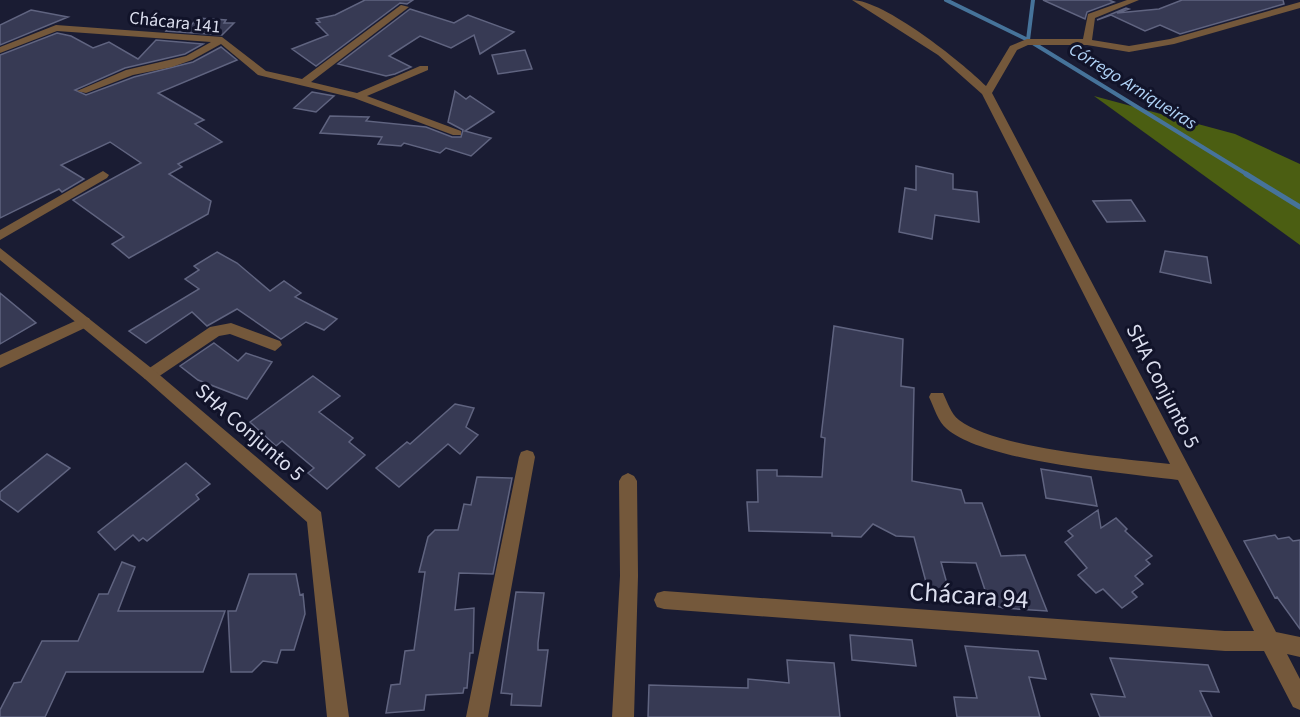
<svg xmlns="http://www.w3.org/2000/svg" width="1300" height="717" viewBox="0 0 1300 717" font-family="'Source Sans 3',sans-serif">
<rect width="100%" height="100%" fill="#1a1c33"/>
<!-- forest -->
<path fill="#4b5e12" d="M 1094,96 L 1235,134 L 1300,164 L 1300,245 Z"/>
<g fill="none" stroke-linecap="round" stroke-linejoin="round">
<!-- stream-far1 -->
<path stroke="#46739a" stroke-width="4" d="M 946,0 L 1028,40 L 1248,175
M 1028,40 L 1033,0"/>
<!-- stream -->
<path stroke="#46739a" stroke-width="5" d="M 1246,174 L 1300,207"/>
</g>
<!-- building -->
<path fill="#373a54" stroke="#606480" stroke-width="1.5" d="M 365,0 L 413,0 L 407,4 L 400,3 L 316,66 L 292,49 L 328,35 L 316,23 L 320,22 L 317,19 L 335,15 Z
M 1043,0 L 1109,0 L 1114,2 L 1087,12 L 1085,19 Z
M 1182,0 L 1283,0 L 1284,4 L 1180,34 L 1160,25 L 1145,31 L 1111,15 L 1097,20 L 1126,8 L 1129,9 L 1117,13 L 1159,9 Z
M 410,9 L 454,23 L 468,15 L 514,32 L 480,54 L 474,35 L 451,48 L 420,36 L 389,56 L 411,67 L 395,74 L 386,76 L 338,64 Z
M 31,10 L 68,17 L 0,45 L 0,25 Z
M 197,18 L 226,20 L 224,23 L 234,23 L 222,35 L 166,31 L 171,25 L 190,27 Z
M 57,33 L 71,36 L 93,48 L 109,42 L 138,59 L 156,40 L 203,44 L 185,54 L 125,68 L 75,90 L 86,95 L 134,77 L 193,62 L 221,47 L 237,60 L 158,93 L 204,120 L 195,124 L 222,142 L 178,164 L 182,167 L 169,174 L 211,201 L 208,214 L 129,258 L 112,244 L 124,237 L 73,200 L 141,163 L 110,142 L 61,165 L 84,179 L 62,192 L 59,189 L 0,218 L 0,55 Z
M 525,50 L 532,69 L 498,74 L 492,55 Z
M 455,91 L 466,99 L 470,96 L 494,112 L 465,131 L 491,138 L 471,156 L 446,148 L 440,153 L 404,143 L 401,146 L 378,144 L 382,137 L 320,133 L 330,116 L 369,117 L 366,121 L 426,127 L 452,137 L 461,137 L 463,130 L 448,122 Z
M 312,92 L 334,96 L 316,112 L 294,108 Z
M 916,166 L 953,174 L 953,189 L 977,192 L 979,222 L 935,215 L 932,239 L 899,232 L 905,188 L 916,190 Z
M 1131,200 L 1145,221 L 1107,222 L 1093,201 Z
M 1165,251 L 1207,257 L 1211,283 L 1160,272 Z
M 217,252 L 237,263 L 270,291 L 284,281 L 301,293 L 295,297 L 337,319 L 324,330 L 306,322 L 281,339 L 237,309 L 207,326 L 192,312 L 146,343 L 129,331 L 199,289 L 185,279 L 199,270 L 194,266 Z
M 0,293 L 36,323 L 0,344 Z
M 834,326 L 903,339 L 901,386 L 914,388 L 912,481 L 961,490 L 965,503 L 982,503 L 1001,556 L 1025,555 L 1047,611 L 1003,608 L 996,606 L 995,602 L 989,602 L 976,563 L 941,562 L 952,602 L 931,601 L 914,537 L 896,536 L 873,524 L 861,537 L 832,536 L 832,533 L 749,531 L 747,502 L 758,502 L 757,470 L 777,470 L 777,476 L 822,477 L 825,438 L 821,437 Z
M 214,343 L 238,361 L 246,353 L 272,362 L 247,399 L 198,380 L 180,366 Z
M 313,376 L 340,396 L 319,412 L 353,438 L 349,442 L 365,455 L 327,489 L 308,473 L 314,468 L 282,441 L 276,446 L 250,422 Z
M 455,404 L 474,408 L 466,427 L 478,435 L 460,454 L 448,444 L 399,487 L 376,468 L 407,442 L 410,444 Z
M 47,454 L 70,468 L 18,512 L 0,499 L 0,492 Z
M 186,463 L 210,484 L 196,495 L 199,499 L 147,541 L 143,538 L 139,541 L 133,535 L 115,550 L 98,532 Z
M 1041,469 L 1091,477 L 1097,506 L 1046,498 Z
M 477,477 L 512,478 L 493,574 L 459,573 L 455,610 L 474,608 L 473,653 L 470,653 L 467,688 L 464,688 L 463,693 L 426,695 L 424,710 L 386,713 L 391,685 L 400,684 L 405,651 L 414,650 L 425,572 L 419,572 L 428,537 L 435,530 L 458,530 L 464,504 L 471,505 Z
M 1098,510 L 1101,528 L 1116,518 L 1127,529 L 1125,531 L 1152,556 L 1146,560 L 1150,564 L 1135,576 L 1143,584 L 1132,592 L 1137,597 L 1122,608 L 1103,589 L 1096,593 L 1078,575 L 1087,568 L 1065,542 L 1073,536 L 1068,531 Z
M 1275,535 L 1278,539 L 1289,537 L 1293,541 L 1300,540 L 1300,629 L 1277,597 L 1275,598 L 1244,541 Z
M 122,562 L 135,567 L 118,611 L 225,611 L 203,672 L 66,672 L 45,717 L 0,717 L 0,710 L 14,683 L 21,682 L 42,641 L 78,641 L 99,594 L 108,594 Z
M 249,574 L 296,574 L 300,595 L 303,594 L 305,614 L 294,650 L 281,650 L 277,663 L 263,661 L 252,672 L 231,672 L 228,611 L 236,611 Z
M 516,592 L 544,593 L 538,643 L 538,650 L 548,650 L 541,706 L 511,705 L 512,694 L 501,693 Z
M 850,635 L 912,640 L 916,666 L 852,660 Z
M 965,646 L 1038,651 L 1046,679 L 1029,677 L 1040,717 L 957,717 L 954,697 L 977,698 Z
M 1110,658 L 1208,665 L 1219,692 L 1200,691 L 1212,717 L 1100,717 L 1091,694 L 1125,697 Z
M 787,660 L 834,663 L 840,717 L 648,717 L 649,685 L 748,688 L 748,679 L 789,683 Z"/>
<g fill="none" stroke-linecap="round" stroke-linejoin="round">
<!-- minor -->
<path fill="#74583b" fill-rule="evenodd" d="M 852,0 C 884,0 962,62 986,86 L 1010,46 L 1027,39 L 1083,39 L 1088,14 L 1127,0 L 1139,0 L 1095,18 L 1092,40 L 1129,46 L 1170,39 L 1300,2 L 1300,8 L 1174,44 L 1129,52 L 1087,45 L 1028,45 L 1017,50 L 992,93 L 1276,632 L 1300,637 L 1300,657 L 1287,654 L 1300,679 L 1300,710 L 1293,707 L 1264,651 L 1225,651 L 664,609 L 657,607 L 654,600 L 657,593 L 664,591 L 1225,631 L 1254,631 L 1178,480 C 1125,473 985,462 947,429 C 938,422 934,407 929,397 L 931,393 L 943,393 C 947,401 951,414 959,420 C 997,449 1119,458 1170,464 L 982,94 L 938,55 Z
M 401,5 L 409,7 L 311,82 L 357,93 L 420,66 L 428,66 L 428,70 L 367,96 L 461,131 L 461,135 L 453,135 L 354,98 L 258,75 L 221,44 L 192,60 L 172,67 L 133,75 L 86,93 L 77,91 L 126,70 L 186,56 L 211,42 L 57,31 L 0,53 L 0,47 L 56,25 L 222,37 L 266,71 L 302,79 Z
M 103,171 L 109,175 L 107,178 L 0,240 L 0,230 Z
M 84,317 L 89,318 L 91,322 L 89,326 L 0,368 L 0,355 Z
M 231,323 L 280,341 L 282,345 L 275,351 L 230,334 L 219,336 L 155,379 L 145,379 L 142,375 L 145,371 L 210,327 Z
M 527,450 L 533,452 L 535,457 L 488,717 L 466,717 L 519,457 L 521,452 Z
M 628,473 L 634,476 L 637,481 L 638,576 L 634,717 L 612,717 L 620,576 L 619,481 L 622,476 Z"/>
<!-- tertiary -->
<path fill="#74583b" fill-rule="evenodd" d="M 0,248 L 155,371 L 321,512 L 349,717 L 327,717 L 307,522 L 145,379 L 0,260 Z"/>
</g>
<g text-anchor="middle" stroke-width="6" stroke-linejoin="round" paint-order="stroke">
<!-- far-street labels -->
<g font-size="18" fill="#dbdeee" stroke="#111329">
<text transform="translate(175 22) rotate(6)" y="6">Chácara 141</text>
</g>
<!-- far-water labels -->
<g font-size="18" font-style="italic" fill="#b0d3f7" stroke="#111329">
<text transform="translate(1133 86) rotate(32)" y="6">Córrego Arniqueiras</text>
</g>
<!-- street labels -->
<g font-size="21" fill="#dbdeee" stroke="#111329">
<text transform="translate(1163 386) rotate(63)" y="7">SHA Conjunto 5</text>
<text transform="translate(250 432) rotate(41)" y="7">SHA Conjunto 5</text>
</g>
<!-- near-street labels -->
<g font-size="26" fill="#dbdeee" stroke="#111329">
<text transform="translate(969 595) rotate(4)" y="9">Chácara 94</text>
</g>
</g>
</svg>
